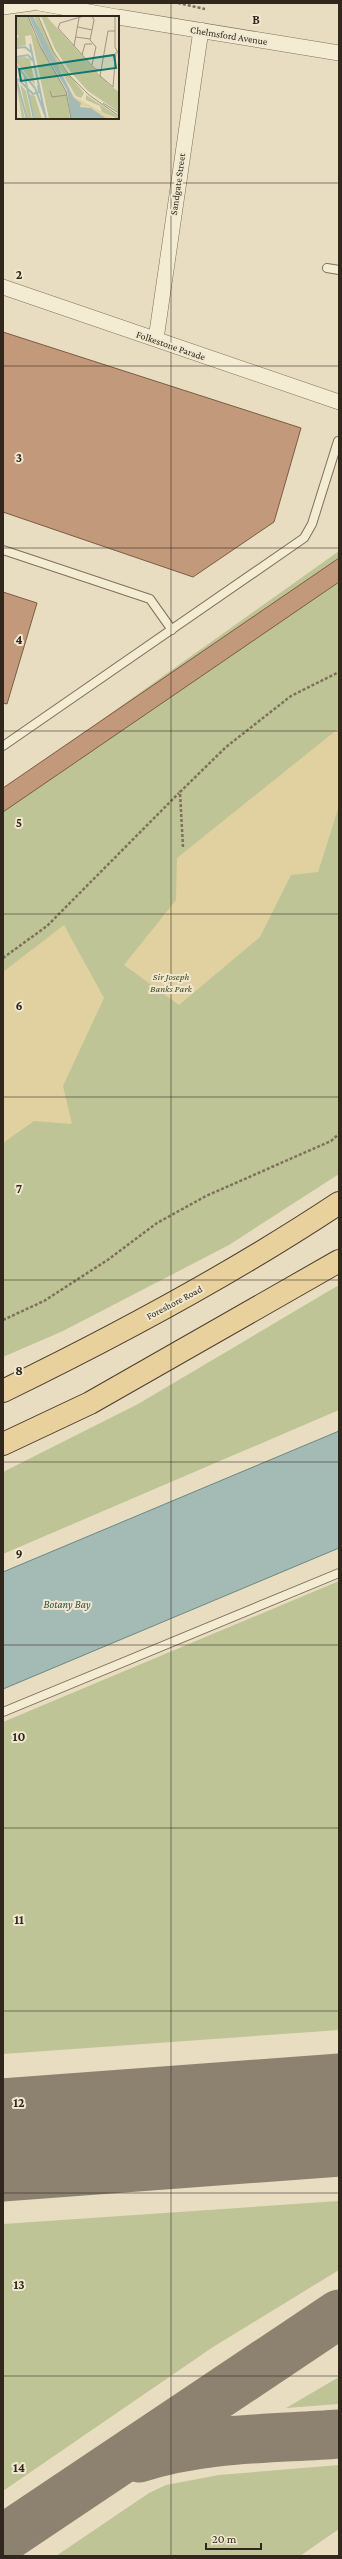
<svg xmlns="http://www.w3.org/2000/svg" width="342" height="2559" viewBox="0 0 342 2559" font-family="'Crimson Pro',serif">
<rect width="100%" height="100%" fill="#e8ddc1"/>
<!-- green -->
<path fill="#bec496" d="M 339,551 L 339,1174 L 229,1245 L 63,1331 L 3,1357 L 3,790 Z
M 339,1285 L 339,1410 L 3,1554 L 3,1472 L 138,1404 Z
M 339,1581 L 339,2030 L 3,2054 L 3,1722 Z
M 339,2201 L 339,2270 L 213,2347 L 3,2491 L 3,2224 Z
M 339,2377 L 339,2404 L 286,2408 Z
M 339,2465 L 339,2529 L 300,2556 L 56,2556 L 149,2493 L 166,2485 L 219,2475 Z"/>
<!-- sand -->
<path fill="#e1d1a0" d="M 339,728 L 339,806 L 318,872 L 291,875 L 260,937 L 179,1005 L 124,965 L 176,900 L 177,858 Z
M 64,925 L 104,998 L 63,1086 L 72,1124 L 34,1121 L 3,1143 L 3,972 Z"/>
<!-- water -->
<path fill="#a3bbb4" stroke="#6b8781" d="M 339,1431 L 339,1548 L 3,1689 L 3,1572 Z"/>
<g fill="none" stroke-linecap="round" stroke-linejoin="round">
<!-- taxiway -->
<path stroke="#8c826f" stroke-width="49" d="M 139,2458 C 203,2437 273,2439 339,2434
M 3,2539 L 339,2314"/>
<!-- runway -->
<path stroke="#8c826f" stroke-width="123" d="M 3,2140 L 339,2115"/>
</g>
<!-- building -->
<path fill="#c2997b" stroke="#7c5a43" d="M 3,332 L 301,428 L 274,522 L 193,577 L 3,512 Z
M 339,558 L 339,582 L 3,812 L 3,788 Z
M 3,592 L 37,603 L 7,704 L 3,703 Z"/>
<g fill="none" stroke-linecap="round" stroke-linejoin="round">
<defs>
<path id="lane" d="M 327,268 L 339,270
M 3,550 L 150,599 L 172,630
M 3,746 L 304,538 L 312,524 L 338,441
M 3,1712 L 339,1573"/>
<path id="street" d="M 39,3 L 117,17
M 3,7 L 32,3
M 118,17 L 339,53
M 3,287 L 339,402
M 156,339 L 201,30"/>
<path id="primary" d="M 3,1391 C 118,1335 232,1274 339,1203
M 3,1444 L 90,1403 L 339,1261"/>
</defs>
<!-- lane casing -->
<use href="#lane" stroke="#7f6f5b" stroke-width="10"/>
<!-- street casing -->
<use href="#street" stroke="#7f6f5b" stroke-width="16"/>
<!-- primary casing -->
<use href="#primary" stroke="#4d3d2f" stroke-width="24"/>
<!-- path -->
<path stroke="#7f6f5b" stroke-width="2.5" stroke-dasharray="3 2" stroke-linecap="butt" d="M 178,3 L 205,9
M 183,847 L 180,792 L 226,747 L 291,696 L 339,672
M 3,958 L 47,926 L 179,793
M 3,1320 L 44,1301 L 109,1259 L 157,1223 L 206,1196 L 331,1141 L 339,1134"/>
<!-- lane -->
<use href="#lane" stroke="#f4ebd3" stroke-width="8"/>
<!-- street -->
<use href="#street" stroke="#f4ebd3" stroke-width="15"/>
<!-- primary -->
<use href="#primary" stroke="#e8d19c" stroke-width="22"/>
</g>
<!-- grid -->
<path fill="none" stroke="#31271d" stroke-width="1" stroke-opacity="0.55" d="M 171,3 L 171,2556M 3,183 L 339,183M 3,366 L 339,366M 3,548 L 339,548M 3,731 L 339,731M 3,914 L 339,914M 3,1097 L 339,1097M 3,1280 L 339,1280M 3,1462 L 339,1462M 3,1645 L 339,1645M 3,1828 L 339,1828M 3,2011 L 339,2011M 3,2193 L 339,2193M 3,2376 L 339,2376"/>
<g text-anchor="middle" stroke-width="4" stroke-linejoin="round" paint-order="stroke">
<!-- street labels -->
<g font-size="10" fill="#31271d" stroke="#f0e7cf">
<text transform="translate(229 35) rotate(9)" y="4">Chelmsford Avenue</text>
<text transform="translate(177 184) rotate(-82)" y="4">Sandgate Street</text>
<text transform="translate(171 345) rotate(19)" y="4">Folkestone Parade</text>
<text transform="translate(174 1302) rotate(-28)" y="4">Foreshore Road</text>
</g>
<!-- park labels -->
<g font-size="10" font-style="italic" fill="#414b26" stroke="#f0e7cf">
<text x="171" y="980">Sir Joseph<tspan x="171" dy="12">Banks Park</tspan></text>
</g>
<!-- water labels -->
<g font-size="11" font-style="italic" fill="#2e4f4d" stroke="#f0e7cf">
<text x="67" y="1608">Botany Bay</text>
</g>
</g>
<!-- overview -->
<g transform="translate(16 16)">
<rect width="103" height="103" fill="#e8ddc1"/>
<path d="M 0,0 L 12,0 L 18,18 L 50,75 L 54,103 L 33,103 L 15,19 L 9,20 L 10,29 L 0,31 L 0,23 L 3,20 L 0,18 ZM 18,0 L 21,0 L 42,45 L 68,77 L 65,82 L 60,80 L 29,29 ZM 25,0 L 30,0 L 91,67 L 103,76 L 103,96 L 72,75 L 53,54 L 39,33 ZM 9,41 L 14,43 L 19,69 L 0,46 L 0,42 ZM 0,65 L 2,72 L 9,103 L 6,103 ZM 4,68 L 10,75 L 16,103 L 12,103 ZM 13,78 L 19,80 L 26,103 L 19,103 ZM 70,79 L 103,101 L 103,103 L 86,96 L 84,90 L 70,84 Z" fill="#bec496"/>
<path d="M 55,73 L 59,81 L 99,103 L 91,103 L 75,92 L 65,90 L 58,82 Z" fill="#e1d1a0"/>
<path d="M 13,0 L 17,0 L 58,82 L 65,87 L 64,91 L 75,92 L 91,103 L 55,103 L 51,74 L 27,34 Z" fill="#a3bbb4"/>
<path fill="none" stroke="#a3bbb4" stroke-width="2" d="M 14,28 L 30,103M 0,32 L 9,31 L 15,36M 0,41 L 12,39 L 17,45M 0,49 L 19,72 L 29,99M 8,58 L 18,103M 0,62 L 11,103M 2,63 L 17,78 L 23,76 L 22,69"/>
<path fill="none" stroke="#9f947f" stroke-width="1" d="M 12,0 L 25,32 L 50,75 L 55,103M 22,0 L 37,35 L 53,59 L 73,79 L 103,100M 68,0 L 44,7 L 42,12 L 79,53 L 83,54M 99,0 L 99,31 L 103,39M 62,11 L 76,14M 60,21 L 74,23M 58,30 L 63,2M 66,39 L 69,28 L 76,28M 76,49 L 80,31 L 74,24 L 78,4 L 76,0M 97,71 L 84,60 L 92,15 L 99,15M 97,71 L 100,36M 34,75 L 36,81 L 51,79M 87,87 L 103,97"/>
<path fill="#0f766e" fill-opacity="0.15" stroke="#0f766e" stroke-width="2" d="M 98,39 L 100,52 L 5,65 L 3,53 Z"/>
<rect width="103" height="103" fill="none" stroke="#31271d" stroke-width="2"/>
</g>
<g font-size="13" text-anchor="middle" font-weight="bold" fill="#31271d" stroke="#f0e7cf" stroke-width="4" stroke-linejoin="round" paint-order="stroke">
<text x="256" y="24">B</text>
<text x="19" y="279">2</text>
<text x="19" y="462">3</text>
<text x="19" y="644">4</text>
<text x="19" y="827">5</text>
<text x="19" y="1010">6</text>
<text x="19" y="1193">7</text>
<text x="19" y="1375">8</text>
<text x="19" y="1558">9</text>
<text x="19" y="1741">10</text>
<text x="19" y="1924">11</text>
<text x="19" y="2107">12</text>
<text x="19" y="2289">13</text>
<text x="19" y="2472">14</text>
</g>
<!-- border -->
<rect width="342" height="2559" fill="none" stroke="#31271d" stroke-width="8"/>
<!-- scale -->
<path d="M206 2543v6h55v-6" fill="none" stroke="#31271d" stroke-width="2"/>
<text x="212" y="2543" font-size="12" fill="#31271d" stroke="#f0e7cf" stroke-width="3" paint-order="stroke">20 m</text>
</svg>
